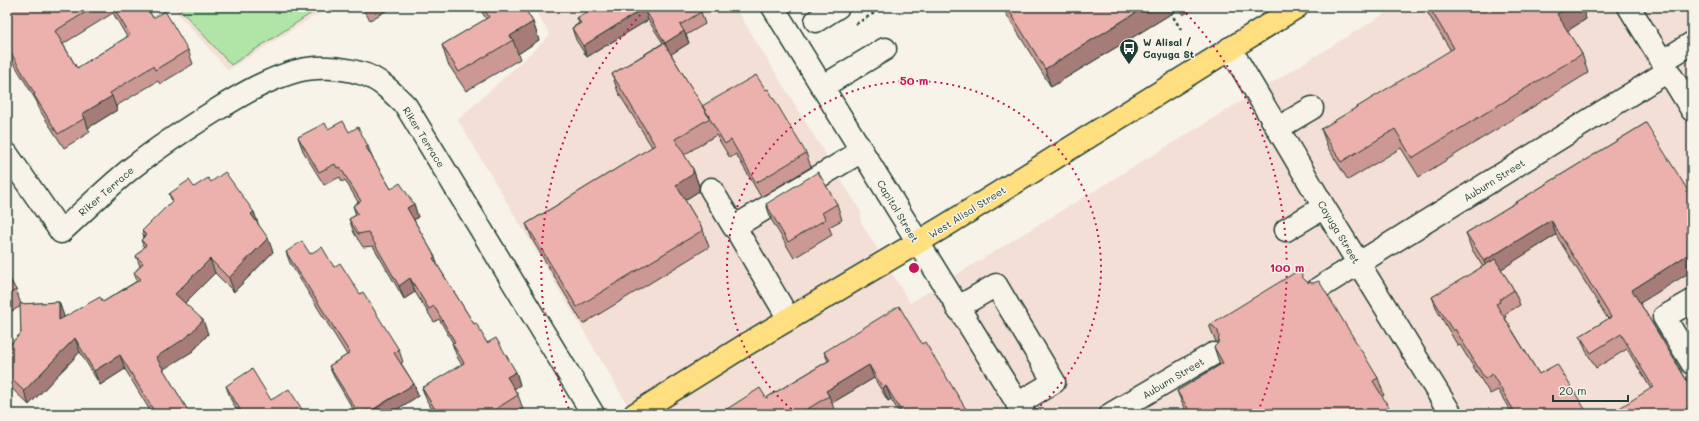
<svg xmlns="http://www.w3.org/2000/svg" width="1699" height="421" viewBox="0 0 1699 421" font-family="Mali,sans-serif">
<rect width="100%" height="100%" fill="#f7f3e8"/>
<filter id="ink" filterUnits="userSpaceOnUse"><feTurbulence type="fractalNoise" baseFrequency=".025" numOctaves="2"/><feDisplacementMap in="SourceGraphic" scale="8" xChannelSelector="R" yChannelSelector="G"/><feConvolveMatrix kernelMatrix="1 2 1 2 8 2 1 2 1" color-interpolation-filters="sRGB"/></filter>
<g filter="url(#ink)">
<!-- built -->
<path fill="#f4dfd6" d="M 172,7 L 329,7 L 228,70 Z
M 533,7 L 735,7 L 861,212 L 861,222 L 910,303 L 1396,7 L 1692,7 L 1692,414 L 1060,414 L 1056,409 L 1047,414 L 633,414 L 458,120 L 550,35 Z"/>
<!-- green -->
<path fill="#b0e5a7" stroke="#68916e" d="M 178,7 L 321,7 L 231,65 Z"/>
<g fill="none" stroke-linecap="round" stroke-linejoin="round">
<defs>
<path id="minor" d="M 773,7 L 1024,414
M 1629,7 L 1692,110
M 816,21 L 838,7
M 1230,48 L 1324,207 L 1451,414
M 1663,61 L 1692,43
M 822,87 L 885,49
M 1278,128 L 1312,108
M 7,154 L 61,232 C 85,210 108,187 133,167 C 160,146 189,127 218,109 C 244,93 268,79 297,71 C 316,66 340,67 360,73 C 379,78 393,93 406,106 L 593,414
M 711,189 L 734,227 L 862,151
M 1286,230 L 1324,207
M 740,236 L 789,319
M 1319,288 L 1668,71
M 1692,301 L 1664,317 L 1692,363
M 957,308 L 996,285 L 1054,382 L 1017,404
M 1111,414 L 1213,354"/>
<path id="major" d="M 635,414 L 747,344 L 945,226 L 1297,7"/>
</defs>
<!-- minor casing -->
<use href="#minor" stroke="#1f3d34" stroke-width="25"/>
<!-- major casing -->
<use href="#major" stroke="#1f3d34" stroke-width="25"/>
<!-- path -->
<path stroke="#1f3d34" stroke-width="2.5" stroke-dasharray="3 3" stroke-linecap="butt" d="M 1167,7 L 1182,31
M 856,24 L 884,7"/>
<!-- minor -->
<use href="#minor" stroke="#f7f3e8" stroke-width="22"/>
<!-- major -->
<use href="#major" stroke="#ffdf80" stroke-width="22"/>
</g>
<!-- wall -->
<path fill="#cb9894" stroke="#1f3d34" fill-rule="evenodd" d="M 7,7 L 147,7 L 153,18 L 188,50 L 193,64 L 160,84 L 158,81 L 116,106 L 117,110 L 88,128 L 90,132 L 64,148 L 39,109 L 37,102 L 7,52 ZM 113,13 L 127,37 L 77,68 L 63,44 Z
M 361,7 L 393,7 L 370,20 Z
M 479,7 L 524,7 L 533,22 L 539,40 L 518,54 L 520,59 L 466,91 L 448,64 L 442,45 L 486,19 Z
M 595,7 L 698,7 L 701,12 L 705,24 L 686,35 L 689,43 L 671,54 L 702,106 L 806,153 L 811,167 L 761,197 L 736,154 L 730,158 L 716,135 L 684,155 L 693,169 L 699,186 L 699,191 L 685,200 L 703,230 L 709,247 L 583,324 L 533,241 L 526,224 L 652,147 L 618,92 L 612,74 L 663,43 L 648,20 L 587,57 L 576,40 L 572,28 L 579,23 L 577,18 Z
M 1002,7 L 1197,7 L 1183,15 L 1179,9 L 1051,87 Z
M 1424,7 L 1582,7 L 1586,19 L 1567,31 L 1582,54 L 1588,73 L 1419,177 L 1401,148 L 1348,180 L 1328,148 L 1321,129 L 1451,51 Z
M 1646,123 L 1640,303 L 1692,389 L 1651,389 L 1627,349 L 1596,368 L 1586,351 L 1580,336 L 1608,319 L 1556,235 L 1501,269 L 1514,290 L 1520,305 L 1505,314 L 1506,317 L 1505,318 L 1539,374 L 1588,414 L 1512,414 L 1498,390 L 1490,394 L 1460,345 L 1458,346 L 1438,312 L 1432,297 L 1483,267 L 1471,248 L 1466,233 Z
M 328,129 L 349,132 L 368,146 L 372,157 L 391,189 L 414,204 L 418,217 L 414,220 L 435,257 L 438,266 L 474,324 L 487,343 L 516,372 L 520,385 L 514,389 L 518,395 L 523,409 L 515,414 L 435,414 L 427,401 L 422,388 L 462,365 L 457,357 L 452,343 L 453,343 L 439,319 L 434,322 L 415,292 L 404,299 L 373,246 L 363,247 L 354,233 L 349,219 L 356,215 L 353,206 L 358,202 L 345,180 L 342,182 L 340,177 L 324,185 L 303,151 L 298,137 Z
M 211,182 L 254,212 L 257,222 L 273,252 L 234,292 L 215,273 L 185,303 L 208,334 L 193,351 L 163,369 L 190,414 L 152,414 L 125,369 L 100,385 L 80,352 L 29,405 L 7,384 L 7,348 L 21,333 L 21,306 L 7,314 L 7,274 L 16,290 L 21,304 L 59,302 L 64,317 L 103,302 L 137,281 L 134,273 L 140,266 L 136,256 L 144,248 L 141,240 L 144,237 L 142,231 L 172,201 L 169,194 L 194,187 Z
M 766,204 L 837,204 L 842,220 L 829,227 L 832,235 L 794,258 L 771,219 Z
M 286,252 L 310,254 L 334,267 L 360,294 L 399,350 L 403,362 L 401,363 L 414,384 L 418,396 L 390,414 L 356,414 L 334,377 L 329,366 L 347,355 L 290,263 Z
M 1304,279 L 1378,378 L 1384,395 L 1383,396 L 1186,412 L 1184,408 L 1177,391 L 1220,365 L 1214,347 L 1218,343 L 1216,342 L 1209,325 Z
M 922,344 L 969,414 L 900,414 L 891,399 L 888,401 L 874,378 L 832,403 L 834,409 L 825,414 L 719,414 L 766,398 L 828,361 L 824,352 Z
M 226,386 L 271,400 L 238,412 L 231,400 Z"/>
<!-- shaded-wall -->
<path fill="#a57c78" stroke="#1f3d34" d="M 1145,7 L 1178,7 L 1179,9 L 1051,87 L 1045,69 Z
M 1569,7 L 1582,7 L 1586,19 L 1564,33 L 1557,14 Z
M 644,8 L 648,20 L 587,57 L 583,46 Z
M 533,22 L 539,40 L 518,54 L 513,40 L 510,36 Z
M 684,31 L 689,43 L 670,55 L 665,43 Z
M 112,96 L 117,110 L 88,128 L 85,118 L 82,114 Z
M 693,169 L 699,186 L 699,191 L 682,202 L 676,185 Z
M 414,204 L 418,217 L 412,221 L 407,208 Z
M 254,212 L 259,226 L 251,214 Z
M 1551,220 L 1556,235 L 1489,277 L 1484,261 Z
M 268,238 L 273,252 L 234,292 L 229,278 Z
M 1692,252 L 1692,271 L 1637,305 L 1632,290 Z
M 210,259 L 215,273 L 180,308 L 175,294 Z
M 410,278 L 415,292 L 404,299 L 399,286 Z
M 59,302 L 64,316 L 64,334 L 59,320 Z
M 203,320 L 208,334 L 193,351 L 161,371 L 156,357 Z
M 75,338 L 80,352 L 29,405 L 24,391 Z
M 120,355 L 125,369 L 100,385 L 94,371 Z
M 869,365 L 874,378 L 832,403 L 829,396 L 826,391 Z
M 516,372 L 520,385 L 512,390 L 507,377 Z
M 414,384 L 418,396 L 390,414 L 367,414 Z
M 886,386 L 891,399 L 888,401 L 883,388 Z"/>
<!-- building -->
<path fill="#ecb1ac" stroke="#1f3d34" d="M 7,7 L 94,7 L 55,31 L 77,68 L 130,35 L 113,7 L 147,7 L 153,18 L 165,11 L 188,50 L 155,70 L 153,66 L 110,93 L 112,96 L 82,114 L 85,118 L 58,134 L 34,95 L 35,94 L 7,46 Z
M 483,7 L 524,7 L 533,22 L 510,36 L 513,40 L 459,72 L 442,45 L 489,17 Z
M 595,7 L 698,7 L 701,12 L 680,25 L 684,31 L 665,43 L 644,8 L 583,46 L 572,28 L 581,23 L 577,18 Z
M 1007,7 L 1145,7 L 1045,69 Z
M 1429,7 L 1569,7 L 1557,14 L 1582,54 L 1412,158 L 1395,129 L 1341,162 L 1321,129 L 1454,48 Z
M 664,43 L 710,118 L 675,139 L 693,169 L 693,174 L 676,185 L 703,230 L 577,307 L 526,224 L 655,145 L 612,74 Z
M 756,75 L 766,90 L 768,89 L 806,153 L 756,183 L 731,140 L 725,144 L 702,106 Z
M 343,121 L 349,132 L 358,127 L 368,146 L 366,147 L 391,189 L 400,183 L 414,204 L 407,208 L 435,257 L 433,258 L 474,324 L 476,323 L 487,343 L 496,338 L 516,372 L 507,377 L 518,395 L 488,414 L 445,414 L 444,413 L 442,414 L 438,414 L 422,388 L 464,363 L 452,343 L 455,342 L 434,306 L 429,309 L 410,278 L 399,286 L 368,232 L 358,234 L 349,219 L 358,214 L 353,206 L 361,201 L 340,167 L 337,168 L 335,164 L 319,172 L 298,137 L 325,123 L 328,129 Z
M 1646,123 L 1692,197 L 1692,252 L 1632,290 L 1692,389 L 1692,414 L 1610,414 L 1653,387 L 1621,334 L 1591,353 L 1580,336 L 1611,317 L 1551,220 L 1484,261 L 1466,233 Z
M 225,172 L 254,212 L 251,214 L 268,238 L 229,278 L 210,259 L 175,294 L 203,320 L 187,337 L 156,357 L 190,414 L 156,414 L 120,355 L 94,371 L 75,338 L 24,391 L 7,375 L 7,348 L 21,333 L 20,304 L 59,302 L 59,320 L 100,297 L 103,302 L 141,279 L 134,273 L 143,263 L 136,256 L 146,245 L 141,240 L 146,235 L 142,231 L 173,200 L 169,194 L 189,180 L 194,187 L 208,178 L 211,182 Z
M 818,172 L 837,204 L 822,213 L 826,219 L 788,242 L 766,204 Z
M 302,241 L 310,254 L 322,247 L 334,267 L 340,263 L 360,294 L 363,292 L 399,350 L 394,353 L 414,384 L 369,412 L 368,410 L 361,414 L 359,414 L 329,366 L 350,353 L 286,252 Z
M 1495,259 L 1514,290 L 1499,300 L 1500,302 L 1496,304 L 1539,374 L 1557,364 L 1588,414 L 1516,414 L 1492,374 L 1485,379 L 1455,329 L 1453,331 L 1432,297 Z
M 1301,269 L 1302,277 L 1307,282 L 1313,283 L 1319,281 L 1378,378 L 1373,381 L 1393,414 L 1182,414 L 1189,410 L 1177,391 L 1223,363 L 1214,347 L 1218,343 L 1219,337 L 1218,331 L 1213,326 L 1209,325 Z
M 7,274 L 16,290 L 7,295 Z
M 899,306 L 922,344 L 925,342 L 969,414 L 903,414 L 886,386 L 883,388 L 869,365 L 826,391 L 829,396 L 799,414 L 719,414 L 760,388 L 766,398 L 830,360 L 824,352 Z
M 252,369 L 271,400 L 289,389 L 305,414 L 236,414 L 241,411 L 226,386 Z
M 368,410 L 371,414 L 361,414 Z"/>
</g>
<!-- distance rings -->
<g fill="none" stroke="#c2185b" stroke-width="2" stroke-dasharray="2 4">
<path d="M796 413A187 187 0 1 1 1032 413"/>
<path d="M571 414A373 373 0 0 1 646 9M1182 9A373 373 0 0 1 1257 414"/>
</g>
<!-- icons -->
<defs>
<symbol id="bus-pin" viewBox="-11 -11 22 30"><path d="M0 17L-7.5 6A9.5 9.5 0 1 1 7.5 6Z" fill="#1f3d34" stroke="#f7f3e8"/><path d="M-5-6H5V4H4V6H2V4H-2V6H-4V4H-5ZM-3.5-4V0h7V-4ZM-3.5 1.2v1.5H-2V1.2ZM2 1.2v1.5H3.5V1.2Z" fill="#fff"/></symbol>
</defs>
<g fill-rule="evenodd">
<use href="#bus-pin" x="1118" y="37" width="22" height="30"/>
</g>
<g text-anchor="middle" stroke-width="3" stroke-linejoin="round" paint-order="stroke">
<!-- poi labels -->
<g font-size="10" font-weight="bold" fill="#1f3d34" stroke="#f7f3e8" text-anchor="start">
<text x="1143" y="46">W Alisal /<tspan x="1143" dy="12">Cayuga St</tspan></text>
</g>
<!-- street labels -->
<g font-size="10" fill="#1f3d34" stroke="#f7f3e8">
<text transform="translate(424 137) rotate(58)" y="4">Riker Terrace</text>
<text transform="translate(1494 180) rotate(-32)" y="4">Auburn Street</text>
<text transform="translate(106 191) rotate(-41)" y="4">Riker Terrace</text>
<text transform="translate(898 211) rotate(59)" y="4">Capitol Street</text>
<text transform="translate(967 212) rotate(-32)" y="4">West Alisal Street</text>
<text transform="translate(1339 232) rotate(59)" y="4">Cayuga Street</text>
<text transform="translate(1173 378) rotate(-31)" y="4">Auburn Street</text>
</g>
</g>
<circle cx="914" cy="268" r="6" fill="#c2185b" stroke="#f7f3e8" stroke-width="2"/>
<g font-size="12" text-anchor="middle" font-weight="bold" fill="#c2185b" stroke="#f7f3e8" stroke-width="3" stroke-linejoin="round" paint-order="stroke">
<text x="914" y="85">50 m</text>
<text x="1287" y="272">100 m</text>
</g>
<!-- margin -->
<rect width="1699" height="421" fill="none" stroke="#f7f3e8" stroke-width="24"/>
<rect x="12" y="12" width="1675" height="397" fill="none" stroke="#1f3d34" stroke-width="1.5" filter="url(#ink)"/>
<!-- scale -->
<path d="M1553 395v6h75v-6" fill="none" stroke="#1f3d34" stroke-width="2"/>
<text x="1559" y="395" font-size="12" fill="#1f3d34" stroke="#f7f3e8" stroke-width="3" paint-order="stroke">20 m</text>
</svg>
